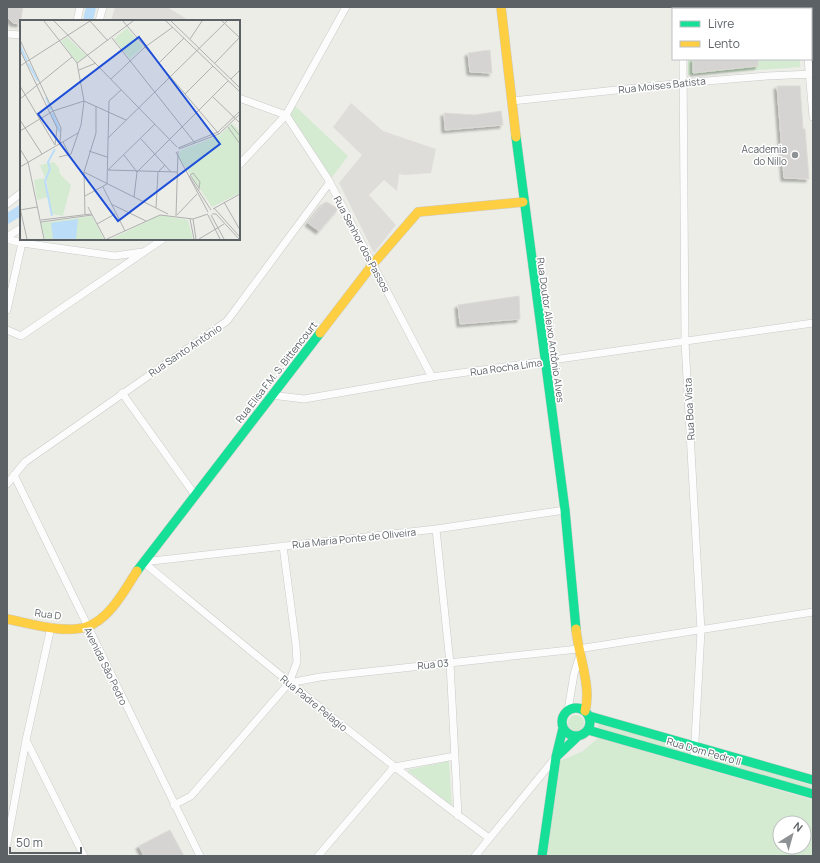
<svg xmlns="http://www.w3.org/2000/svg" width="820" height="863" viewBox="0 0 820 863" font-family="Manrope,sans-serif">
<defs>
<filter id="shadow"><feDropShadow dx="-3" dy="3" stdDeviation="1" flood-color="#0004"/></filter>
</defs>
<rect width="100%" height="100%" fill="#edede8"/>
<!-- industrial -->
<path fill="#deddd9" d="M 115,7 L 167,7 L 190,21 L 111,21 Z
M 351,103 L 383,131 L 436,149 L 431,173 L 405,175 L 399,174 L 397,191 L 384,180 L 369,195 L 396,225 L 374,253 L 339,183 L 362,155 L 333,127 Z"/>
<!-- green -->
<path fill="#d4ebd2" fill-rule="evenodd" d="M 686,7 L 795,7 L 795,9 L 686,9 Z
M 688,59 L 800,59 L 800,67 L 688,75 Z
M 293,104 L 348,156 L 330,180 L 288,115 Z
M568 723a8 8 0 1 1 16 0a8 8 0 1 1-16 0Z
M 600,723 L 689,750 L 690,752 L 689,754 L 599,728 L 597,726 Z
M 598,738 L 813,800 L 813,856 L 547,856 L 560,761 L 583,751 ZM 780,823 L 804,823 L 804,847 L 780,847 Z
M 701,752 L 813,786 L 813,791 L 698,759 Z
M 449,761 L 452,807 L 407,770 Z"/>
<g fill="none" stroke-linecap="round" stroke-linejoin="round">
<!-- canal -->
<path stroke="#bbddf8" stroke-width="10" d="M 88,21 L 91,7
M 7,219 L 21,210"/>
</g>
<!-- building -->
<path fill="#d5d4d2" stroke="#dcdbd6" filter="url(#shadow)" d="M 8,7 L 23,7 L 20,24 L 13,23 L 7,17 Z
M 490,50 L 492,73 L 470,72 L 468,53 Z
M 693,59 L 758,59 L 758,66 L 693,73 Z
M 777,86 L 800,86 L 803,129 L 805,129 L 809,179 L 784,178 Z
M 501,111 L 503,125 L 445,130 L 444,113 L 475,115 Z
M 327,202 L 338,209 L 319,231 L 308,223 L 324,203 Z
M 519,296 L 520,319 L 460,324 L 458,305 Z
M 170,830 L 184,856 L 144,856 L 139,846 Z"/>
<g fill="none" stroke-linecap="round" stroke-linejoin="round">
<defs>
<path id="street" d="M 681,7 L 682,9
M 806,7 L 806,9
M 77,21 L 80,7
M 99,21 L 103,7
M 7,34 L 21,35
M 683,59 L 685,342 L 701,631 L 694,759
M 808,59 L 813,117
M 239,98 L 286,115
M 512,101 L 683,83 L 767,76 L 813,74
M 286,115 L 328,179 L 432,377
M 239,165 L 286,115 L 346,7
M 7,204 L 21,193
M 7,237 L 21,228
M 7,239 L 22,243 L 115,256 L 142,252
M 7,310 L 22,243
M 7,330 L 21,336 L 163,239
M 122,393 L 195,495
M 271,395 L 304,399 L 432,377 L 813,323
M 14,475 L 200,856
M 7,484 L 25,462 L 227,321 L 330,182
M 436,529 L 450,663 L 458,816
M 143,562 C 257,656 370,751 489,838
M 143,562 L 436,529 L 565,510
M 289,683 L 320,677 L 578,649 L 813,612
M 568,710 L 574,674 L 579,658
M 26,740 L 84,856
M 174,805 L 191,796 L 289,683 L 297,662 L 296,645 L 283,546
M 7,843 L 26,740 L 51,627
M 318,856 L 394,767 L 455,756
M 475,856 L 556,757"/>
<path id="fast" d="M 516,137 L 565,510 L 576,629
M 137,571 L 320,333
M562 722a14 14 0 1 1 28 0a14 14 0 1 1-28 0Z
M 589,716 L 813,780
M 588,730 L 813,794
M 556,757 L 577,737
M 542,856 L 556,757 L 563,728"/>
<path id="slow" d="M 501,7 L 516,137
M 320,333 L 373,264 L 418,212 L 523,202
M 7,619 C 29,623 64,634 86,627 C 109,620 125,590 137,571
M 576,629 C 578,654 592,687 585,711"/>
</defs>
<!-- street casing -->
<use href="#street" stroke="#c9cac8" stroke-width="8"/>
<!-- fast casing -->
<use href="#fast" stroke="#cbcbcb" stroke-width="10"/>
<!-- slow casing -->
<use href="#slow" stroke="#cbcbcb" stroke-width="10"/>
<!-- street -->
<use href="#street" stroke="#fcfcfc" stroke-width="7"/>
<!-- fast -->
<use href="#fast" stroke="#16e098" stroke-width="9"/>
<!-- slow -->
<use href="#slow" stroke="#ffcf43" stroke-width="9"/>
</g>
<!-- markers -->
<circle fill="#8f9294" stroke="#fff" stroke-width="1.5" cx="795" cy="155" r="4"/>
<g text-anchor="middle" stroke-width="3" stroke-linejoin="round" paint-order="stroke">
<!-- street labels -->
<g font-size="10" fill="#5c6166" stroke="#fff">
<text transform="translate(662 85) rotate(-6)" y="4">Rua Moises Batista</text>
<text transform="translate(362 244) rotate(62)" y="4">Rua Senhor dos Passos</text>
<text transform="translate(551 330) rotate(82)" y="4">Rua Doutor Aleixo Antônio Alves</text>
<text transform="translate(185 350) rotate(-34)" y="4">Rua Santo Antônio</text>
<text transform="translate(506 367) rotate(-8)" y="4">Rua Rocha Lima</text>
<text transform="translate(276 372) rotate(-52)" y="4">Rua Elisa F.M. S. Bittencourt</text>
<text transform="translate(689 409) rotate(-93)" y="4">Rua Boa Vista</text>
<text transform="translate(354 538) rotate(-6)" y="4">Rua Maria Ponte de Oliveira</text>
<text transform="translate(48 614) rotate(8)" y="4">Rua D</text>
<text transform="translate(433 664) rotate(-6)" y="4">Rua 03</text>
<text transform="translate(106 666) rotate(64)" y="4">Avenida São Pedro</text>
<text transform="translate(314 703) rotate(39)" y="4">Rua Padre Pelagio</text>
<text transform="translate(704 751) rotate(16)" y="4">Rua Dom Pedro II</text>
</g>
<!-- poi labels -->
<g font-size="10" fill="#5c6166" stroke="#fff" text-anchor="end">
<text x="787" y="153">Academia<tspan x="787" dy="12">do Nillo</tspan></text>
</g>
</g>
<!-- overview -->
<g transform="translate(20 20)">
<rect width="220" height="220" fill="#edede8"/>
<path d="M 107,8 L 123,27 L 110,39 L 94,19 ZM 47,17 L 67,36 L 57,42 L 41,21 ZM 212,103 L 220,112 L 220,173 L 192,187 L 158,136 L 161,130 L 200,115 ZM 34,142 L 39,148 L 40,154 L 51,165 L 43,196 L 31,194 L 27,163 L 20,145 ZM 24,158 L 28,177 L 17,180 L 14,160 ZM 140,195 L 168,200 L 173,219 L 91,219 ZM 72,196 L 84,219 L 25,219 L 21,203 Z" fill="#d4ebd2"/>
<path d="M 58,199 L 56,219 L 33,219 L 31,203 Z" fill="#bbddf8"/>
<path fill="none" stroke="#bbddf8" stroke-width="2" d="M 0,26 L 7,41M 8,43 L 18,61M 26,77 L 31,90M 32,93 L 40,112M 32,196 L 25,161 L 30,149 L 28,142 L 35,129"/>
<path fill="none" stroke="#afb1b0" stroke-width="1" d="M 24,1 L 57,43 L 64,81 L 61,105 L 51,134 L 39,137M 34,1 L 157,127M 70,1 L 88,21M 103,1 L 199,114M 146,1 L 220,72M 151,1 L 220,68M 202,1 L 220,18M 92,18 L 175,123M 170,19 L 182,1M 0,20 L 41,108 L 40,123M 0,30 L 37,108 L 35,125M 57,43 L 113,1M 139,43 L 164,18M 195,43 L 220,17M 0,46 L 70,1M 59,50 L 76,43M 91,59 L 125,27 L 153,7M 211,59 L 220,50M 0,66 L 35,125M 165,74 L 193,46M 193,77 L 220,103M 0,79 L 52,37M 64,81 L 106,100M 0,100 L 22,134M 211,105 L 220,116M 208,107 L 220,124M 0,111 L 33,91 L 64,81M 88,118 L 207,1M 121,119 L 151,152M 43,122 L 49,134M 158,128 L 198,112 L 220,91M 0,129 L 8,142 L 24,219M 159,129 L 199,114 L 220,94M 69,131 L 87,137M 156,132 L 188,192M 104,135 L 117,152 L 114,177M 0,147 L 58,113M 88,150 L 157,152M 88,150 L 135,104M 64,152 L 148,194M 117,152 L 208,61M 169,156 L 191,190M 87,164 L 89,81 L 101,70M 83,167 L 105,211M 179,170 L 179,168 L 180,162 L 173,153 L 170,155 L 179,168M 65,176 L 87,164M 204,182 L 220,210M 91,184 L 126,201M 68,187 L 85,219M 0,188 L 7,219M 136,188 L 138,152 L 145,145M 194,188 L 220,217M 193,189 L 220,174M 0,190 L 17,187M 65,194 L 64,152 L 76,113 L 76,86M 192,194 L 196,194 L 219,219M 157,195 L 177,174M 188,195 L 200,219M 191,195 L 204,219M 156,196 L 158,131M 170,199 L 174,219M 173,199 L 176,219M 21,200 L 71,194M 21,202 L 72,195M 77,204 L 95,194M 87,219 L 140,195 L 173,199 L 188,194M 179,219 L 204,204"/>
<path fill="#1d4ed8" fill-opacity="0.15" stroke="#1d4ed8" stroke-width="2" d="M 119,17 L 200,124 L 98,201 L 18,94 Z"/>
<rect width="220" height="220" fill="none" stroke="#5c6166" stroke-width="2"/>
</g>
<!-- border -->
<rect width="820" height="863" fill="none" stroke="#5c6166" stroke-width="16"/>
<!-- legend -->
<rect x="672" y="8" width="140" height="52" fill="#ffffff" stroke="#bec0c2"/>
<rect x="680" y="21" width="20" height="6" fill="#16e098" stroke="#bec0c2"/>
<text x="708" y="28" font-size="12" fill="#5c6166">Livre</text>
<rect x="680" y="41" width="20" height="6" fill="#ffcf43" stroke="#bec0c2"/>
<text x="708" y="48" font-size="12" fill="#5c6166">Lento</text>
<!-- north arrow -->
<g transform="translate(792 835) rotate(37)"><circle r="19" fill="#ffffff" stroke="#bec0c2"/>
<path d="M0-3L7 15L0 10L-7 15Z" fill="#8f9294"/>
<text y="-6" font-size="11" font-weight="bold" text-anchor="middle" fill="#5c6166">N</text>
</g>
<!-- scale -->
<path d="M10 847v6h71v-6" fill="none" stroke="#5c6166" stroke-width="2"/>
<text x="16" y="847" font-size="12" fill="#5c6166" stroke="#ffffff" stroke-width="3" paint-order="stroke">50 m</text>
</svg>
